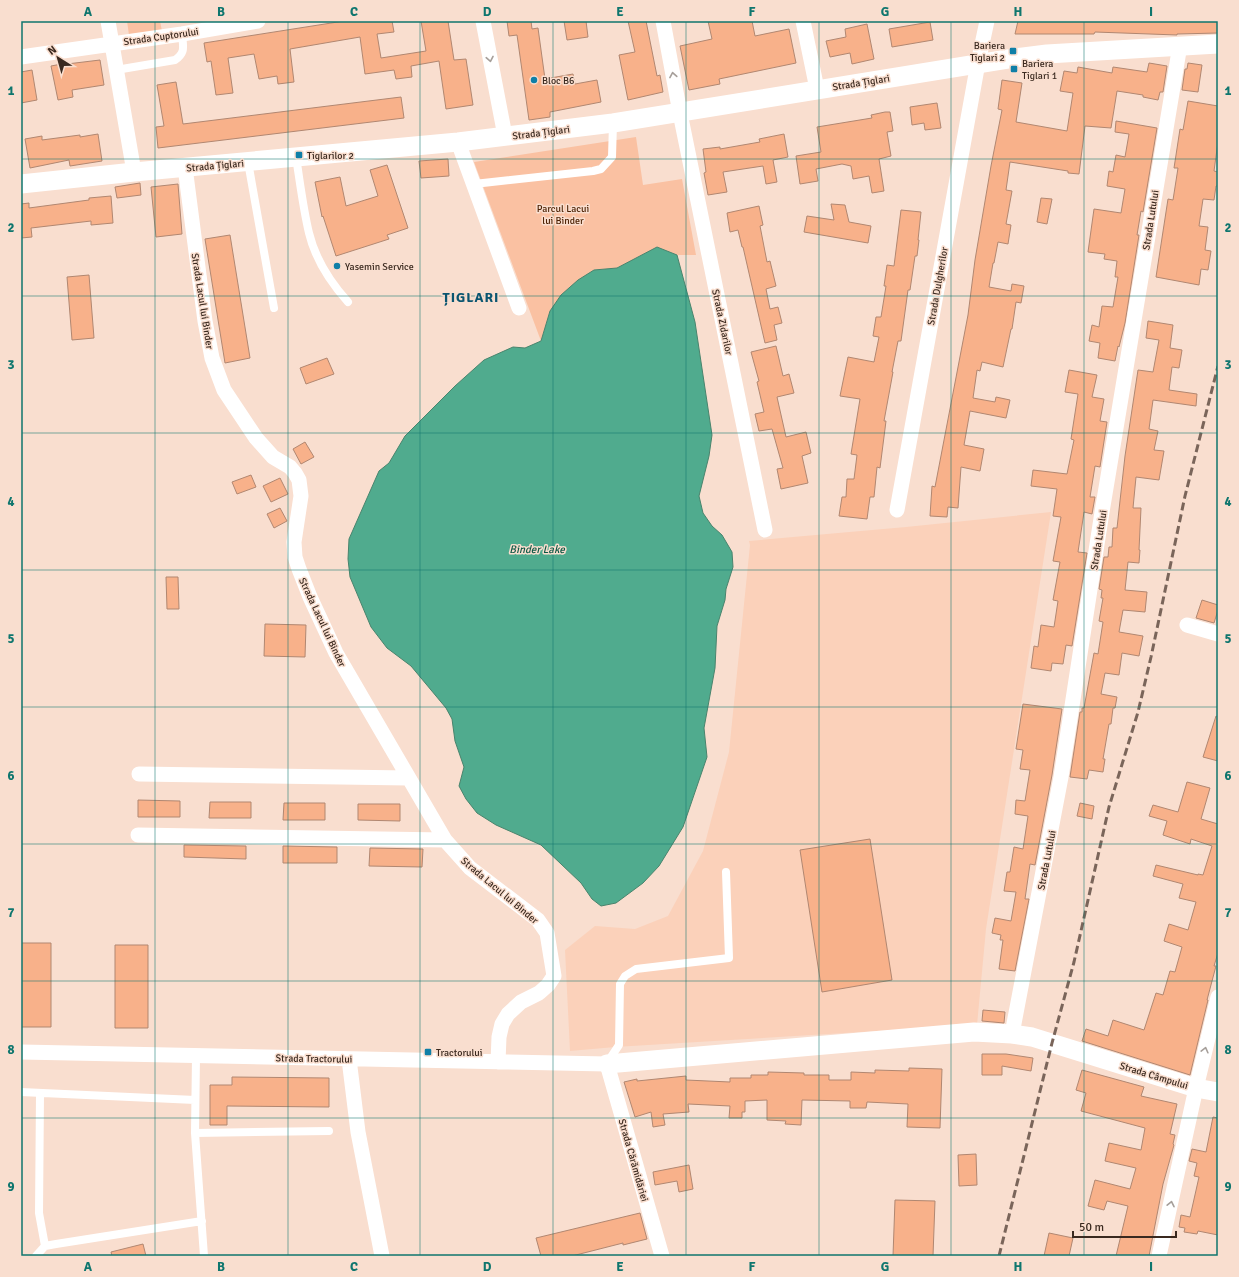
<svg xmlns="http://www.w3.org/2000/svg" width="1239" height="1277" viewBox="0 0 1239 1277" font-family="Signika,sans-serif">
<rect width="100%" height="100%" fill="#f9decf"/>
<!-- built -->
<path fill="#fbd1ba" d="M 1051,512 L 986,929 L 977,1025 L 615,1047 L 570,1051 L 565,950 L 595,926 L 635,929 L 668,916 L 703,851 L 729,752 L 750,545 L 749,541 L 906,527 Z"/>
<!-- green -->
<path fill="#fac1a2" d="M 127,21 L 160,21 L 162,31 L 129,35 Z
M 636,137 L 643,185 L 682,179 L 696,255 L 677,255 L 657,247 L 617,268 L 594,270 L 550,311 L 541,341 L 474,162 Z"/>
<!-- water -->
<path fill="#50ab8e" stroke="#49846d" d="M 657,247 L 677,255 L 695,322 L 712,435 L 709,456 L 699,496 L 703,513 L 712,526 L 722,535 L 732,552 L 733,567 L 726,589 L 725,600 L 717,626 L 715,668 L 704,728 L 707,757 L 683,827 L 659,866 L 643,883 L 616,903 L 601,906 L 592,899 L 581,883 L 541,845 L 496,825 L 477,813 L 466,799 L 459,786 L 464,767 L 455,741 L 452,719 L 446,708 L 411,666 L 387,648 L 371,627 L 350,577 L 348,559 L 349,539 L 379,471 L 389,463 L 405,436 L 455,386 L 484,360 L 513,347 L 525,348 L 541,341 L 550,311 L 561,295 L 578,280 L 594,270 L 617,268 Z"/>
<!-- building -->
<path fill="#f8b18a" stroke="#b18771" d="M 344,21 L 392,21 L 394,32 L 377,34 L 381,58 L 426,51 L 421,21 L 448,21 L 454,60 L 466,59 L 473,105 L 446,109 L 439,61 L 411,66 L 412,77 L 396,79 L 394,70 L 365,74 L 360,37 L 290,49 L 294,82 L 278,84 L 277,76 L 259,79 L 254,54 L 228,58 L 233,93 L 216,95 L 211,61 L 207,62 L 204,43 Z
M 507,21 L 531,21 L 532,29 L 538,28 L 545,79 L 573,74 L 575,84 L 597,80 L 601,102 L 550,112 L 550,117 L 529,120 L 517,35 L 509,36 Z
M 564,21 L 586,21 L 588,37 L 567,40 Z
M 628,21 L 646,21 L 657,76 L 660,75 L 663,92 L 628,100 L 619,55 L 635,52 Z
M 708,21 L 752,21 L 755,36 L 789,29 L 796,63 L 719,79 L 720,84 L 689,90 L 680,46 L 712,39 Z
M 1018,21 L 1218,21 L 1218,33 L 1177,34 L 1177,35 L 1095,32 L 1094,34 L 1015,34 Z
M 930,22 L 933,40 L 892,47 L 889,29 Z
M 867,24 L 874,59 L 852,64 L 850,53 L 830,57 L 826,41 L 846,37 L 845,29 Z
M 100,60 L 104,85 L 72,90 L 73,97 L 58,100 L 51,66 L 67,63 L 67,64 Z
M 1149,63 L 1167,66 L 1163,92 L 1160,92 L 1158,100 L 1143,97 L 1143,95 L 1117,91 L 1111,128 L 1085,126 L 1079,174 L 1068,173 L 1068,171 L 1010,162 L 1006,190 L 1012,191 L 1006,224 L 1011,225 L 1008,244 L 998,242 L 994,263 L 993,263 L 989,287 L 1011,291 L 1012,284 L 1024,286 L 1021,303 L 1016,302 L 1012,329 L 1011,329 L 1003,367 L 982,362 L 980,371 L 977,370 L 973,398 L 995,402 L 996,397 L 1010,400 L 1006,418 L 970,411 L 964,445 L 984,449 L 980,471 L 961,467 L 958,508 L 948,507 L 947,517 L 930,516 L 932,486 L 935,487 L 968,315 L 975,260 L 991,166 L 1002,110 L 998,109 L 1002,80 L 1022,83 L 1016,122 L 1067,131 L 1073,93 L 1060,91 L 1064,71 L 1077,73 L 1078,67 L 1112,73 L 1113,67 L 1147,72 Z
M 1188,63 L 1202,65 L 1198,92 L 1182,90 L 1185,69 L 1187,69 Z
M 32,70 L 37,100 L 21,103 L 21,72 Z
M 176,82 L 183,124 L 401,97 L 404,118 L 158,148 L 156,127 L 164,126 L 157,85 Z
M 1188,101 L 1218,106 L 1218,142 L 1214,171 L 1218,172 L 1218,186 L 1216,186 L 1214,200 L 1203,199 L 1199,226 L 1208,227 L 1205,250 L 1211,251 L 1208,270 L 1201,269 L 1199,285 L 1156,277 L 1168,199 L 1173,200 L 1178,168 L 1174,168 L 1180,129 L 1183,130 Z
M 937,103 L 941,128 L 925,130 L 924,123 L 912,125 L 910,107 Z
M 885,112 L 890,112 L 893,131 L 887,132 L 891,156 L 879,159 L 884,191 L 872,193 L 869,176 L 853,179 L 851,166 L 842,164 L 816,169 L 818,181 L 800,184 L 796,156 L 821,152 L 817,127 L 872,118 L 871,115 Z
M 1116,121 L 1157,128 L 1143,212 L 1141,211 L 1137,235 L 1139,235 L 1125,323 L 1119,347 L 1118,346 L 1115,361 L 1098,358 L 1100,343 L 1089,341 L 1092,325 L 1099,327 L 1102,306 L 1113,307 L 1118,277 L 1115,277 L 1117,261 L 1104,259 L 1105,254 L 1088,252 L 1094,209 L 1121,213 L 1125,189 L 1107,186 L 1109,171 L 1113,172 L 1116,155 L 1125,157 L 1129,134 L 1115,132 Z
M 98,134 L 102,161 L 70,166 L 69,160 L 30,168 L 25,139 L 42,136 L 42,140 L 80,135 L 80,137 Z
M 784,134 L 788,157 L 773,160 L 777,182 L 766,184 L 763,166 L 723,172 L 727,192 L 708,195 L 704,173 L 706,172 L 703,149 L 720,147 L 720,149 L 760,142 L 759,139 Z
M 448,159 L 449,176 L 421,178 L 419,161 Z
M 387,165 L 408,228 L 387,235 L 389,239 L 336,256 L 323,216 L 322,217 L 315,182 L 340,177 L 346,206 L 378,196 L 370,170 Z
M 140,183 L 141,195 L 117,198 L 115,187 Z
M 178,184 L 182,234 L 156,237 L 151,187 Z
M 111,196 L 113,223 L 91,225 L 91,221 L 31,228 L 32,237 L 21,238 L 21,204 L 29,203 L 29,208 L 89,200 L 89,198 Z
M 1041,198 L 1052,199 L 1047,224 L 1037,222 Z
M 831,204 L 845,205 L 849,222 L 871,226 L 868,243 L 804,232 L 807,216 L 834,220 Z
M 759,206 L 763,225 L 760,226 L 767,262 L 770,261 L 776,286 L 766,289 L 770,309 L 778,307 L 782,323 L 774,325 L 777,340 L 765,343 L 743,247 L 742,247 L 738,230 L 730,232 L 727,213 Z
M 901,210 L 921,212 L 918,240 L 919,240 L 917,256 L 915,256 L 910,290 L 908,290 L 901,341 L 898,341 L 892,372 L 893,372 L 884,421 L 886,421 L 880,468 L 877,467 L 874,497 L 870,497 L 867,519 L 839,516 L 842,497 L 846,497 L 847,479 L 854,479 L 857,455 L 851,454 L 860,399 L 840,396 L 848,357 L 874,362 L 879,337 L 873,336 L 876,317 L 881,317 L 886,286 L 884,286 L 887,265 L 894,266 Z
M 230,235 L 250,358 L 225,363 L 205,239 Z
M 89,275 L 94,338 L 72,340 L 67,277 Z
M 1148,321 L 1173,325 L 1170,348 L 1182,350 L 1179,368 L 1172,367 L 1169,390 L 1197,394 L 1196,406 L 1153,400 L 1149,429 L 1158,431 L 1154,450 L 1164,451 L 1159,480 L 1136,477 L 1133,508 L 1141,508 L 1139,550 L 1140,550 L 1139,563 L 1128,562 L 1125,590 L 1147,592 L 1145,612 L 1123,610 L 1119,632 L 1143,636 L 1139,656 L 1122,653 L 1119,675 L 1105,673 L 1101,694 L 1117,697 L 1115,708 L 1113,708 L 1111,724 L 1109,724 L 1103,759 L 1105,759 L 1103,772 L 1089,770 L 1087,779 L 1070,777 L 1080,712 L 1082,712 L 1082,708 L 1084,708 L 1094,653 L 1098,654 L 1103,622 L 1099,621 L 1103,598 L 1101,598 L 1102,590 L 1099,589 L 1104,557 L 1108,557 L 1109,547 L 1112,547 L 1113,528 L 1117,528 L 1125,456 L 1138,370 L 1153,372 L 1159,340 L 1146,338 Z
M 776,346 L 783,376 L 789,374 L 794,393 L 777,397 L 786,437 L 806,432 L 811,453 L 802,456 L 808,483 L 781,489 L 777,469 L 783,468 L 772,429 L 759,431 L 755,414 L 764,412 L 757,382 L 759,381 L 751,352 Z
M 327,358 L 334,374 L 306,384 L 300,368 Z
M 1069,370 L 1097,375 L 1092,397 L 1104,399 L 1100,421 L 1107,422 L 1100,467 L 1095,466 L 1090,497 L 1095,497 L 1092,514 L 1084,512 L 1078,552 L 1087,553 L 1072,646 L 1066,645 L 1063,664 L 1052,663 L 1051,671 L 1031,668 L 1034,646 L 1038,647 L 1041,625 L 1054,627 L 1058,601 L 1053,600 L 1060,562 L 1053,561 L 1061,517 L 1053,516 L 1057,489 L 1031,486 L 1033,470 L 1067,474 L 1074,440 L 1071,439 L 1078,394 L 1065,392 Z
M 305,442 L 314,457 L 301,464 L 293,449 Z
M 251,475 L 256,487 L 237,494 L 232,482 Z
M 280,478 L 288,494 L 271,502 L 263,486 Z
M 280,508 L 287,521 L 274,528 L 267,514 Z
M 166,577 L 178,577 L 179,609 L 167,609 Z
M 1202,600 L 1218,605 L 1218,610 L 1214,623 L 1196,618 Z
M 265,624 L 306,625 L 305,657 L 264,656 Z
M 1023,704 L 1062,709 L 1052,775 L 1035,865 L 1030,864 L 1025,899 L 1029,899 L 1015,971 L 999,969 L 1003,940 L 1000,940 L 1001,935 L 992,933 L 995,918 L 1011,921 L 1016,892 L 1004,891 L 1007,872 L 1010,872 L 1014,847 L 1023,849 L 1028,816 L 1015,814 L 1016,800 L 1025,801 L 1030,770 L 1020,769 L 1023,750 L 1016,749 Z
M 1216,716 L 1218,717 L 1218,761 L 1203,757 Z
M 1187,782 L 1210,788 L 1201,819 L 1218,824 L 1218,953 L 1214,966 L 1216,966 L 1207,1000 L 1208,1000 L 1190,1075 L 1082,1041 L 1086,1029 L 1108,1036 L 1113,1020 L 1144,1030 L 1156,993 L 1163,995 L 1170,971 L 1175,972 L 1182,947 L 1164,941 L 1169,924 L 1188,930 L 1196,902 L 1179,898 L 1183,884 L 1153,876 L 1156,865 L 1198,875 L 1198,874 L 1203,875 L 1212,846 L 1191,839 L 1190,844 L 1163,835 L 1167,821 L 1149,816 L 1153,805 L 1178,812 Z
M 138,800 L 180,801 L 180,817 L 138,817 Z
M 210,802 L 251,802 L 251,818 L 209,818 Z
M 284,803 L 325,803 L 325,820 L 283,820 Z
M 1080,803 L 1094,806 L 1092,819 L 1077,816 Z
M 358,804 L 400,804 L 400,821 L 358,820 Z
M 870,839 L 892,980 L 822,992 L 800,850 Z
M 184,845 L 246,846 L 246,859 L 184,857 Z
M 283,846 L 337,847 L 337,863 L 283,863 Z
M 370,848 L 423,849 L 422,867 L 369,866 Z
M 21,943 L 51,943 L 51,1027 L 21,1027 Z
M 115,945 L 148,945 L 148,1028 L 115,1028 Z
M 983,1010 L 1005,1012 L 1004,1023 L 982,1021 Z
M 982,1054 L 1006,1054 L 1033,1058 L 1031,1071 L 1002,1066 L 1002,1075 L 982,1075 Z
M 909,1068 L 942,1069 L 940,1128 L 907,1127 L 908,1104 L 867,1102 L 866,1108 L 850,1108 L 850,1101 L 802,1100 L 801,1125 L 785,1124 L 786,1121 L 767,1120 L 767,1100 L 745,1101 L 745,1112 L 742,1112 L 742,1118 L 729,1118 L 730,1106 L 688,1104 L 689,1112 L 663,1114 L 665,1125 L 653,1127 L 651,1112 L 635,1117 L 624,1082 L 637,1079 L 637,1081 L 686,1076 L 686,1080 L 730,1082 L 730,1078 L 751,1078 L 751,1075 L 768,1075 L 768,1072 L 804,1073 L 804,1075 L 829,1075 L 829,1080 L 851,1080 L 851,1072 L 875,1073 L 875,1070 L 909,1071 Z
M 1082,1070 L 1144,1087 L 1141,1096 L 1177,1104 L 1170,1134 L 1175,1135 L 1173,1144 L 1174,1145 L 1163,1184 L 1149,1256 L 1116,1256 L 1128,1206 L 1107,1201 L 1104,1210 L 1088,1206 L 1095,1180 L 1130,1189 L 1136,1168 L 1105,1161 L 1109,1143 L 1141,1150 L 1145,1128 L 1081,1111 L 1086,1093 L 1076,1090 Z
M 232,1077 L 329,1078 L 329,1107 L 227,1106 L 227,1125 L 210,1125 L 210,1085 L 232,1085 Z
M 1213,1117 L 1218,1118 L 1218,1235 L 1198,1231 L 1197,1234 L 1184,1232 L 1185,1228 L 1179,1227 L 1181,1215 L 1190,1217 L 1199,1177 L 1194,1176 L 1197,1163 L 1189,1161 L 1192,1149 L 1206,1152 Z
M 976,1154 L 977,1185 L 959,1186 L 958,1155 Z
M 689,1165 L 693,1189 L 679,1192 L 677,1181 L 655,1185 L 653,1172 Z
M 895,1200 L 935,1201 L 933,1256 L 893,1256 Z
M 640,1213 L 647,1239 L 623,1245 L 623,1243 L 572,1256 L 541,1256 L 536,1238 Z
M 1049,1233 L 1073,1238 L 1069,1256 L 1044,1256 Z
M 143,1244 L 146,1256 L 112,1256 L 111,1252 Z"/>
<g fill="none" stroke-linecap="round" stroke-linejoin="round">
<!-- service -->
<path stroke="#fff" stroke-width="8" d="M 116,70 L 175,60 C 186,52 183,47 182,34
M 296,157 C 300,182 303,208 309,233 C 315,258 331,283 348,302
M 248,162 L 274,308
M 474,184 L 593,171 L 601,169 L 612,157 L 613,123
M 196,1056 L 195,1133 L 204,1256
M 607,1063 L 619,1045 L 620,984 L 625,976 L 636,969 L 729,958 L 726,872
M 21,1092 L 195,1100
M 40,1094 L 39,1213 L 45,1246
M 195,1133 L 329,1131
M 36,1256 L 45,1246 L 56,1244 L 202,1221"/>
<!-- minor -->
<path stroke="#fff" stroke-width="15" d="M 108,21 L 134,172
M 483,21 L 505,136
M 663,21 L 680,113 L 765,530
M 803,21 L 817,89
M 21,57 L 182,34 L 258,21
M 458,142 L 519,308
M 185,167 L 205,321 L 212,358 L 224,390 L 256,438 L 273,457 L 290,467 L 295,473 L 299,480 L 301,496 L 294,542 L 295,557 L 299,569 L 310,597 L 336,653 L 445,840 L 470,868 L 538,920 L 547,933 L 554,976 L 548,985 L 539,993 L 521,1002 L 508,1014 L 502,1024 L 499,1037 L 498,1062
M 897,510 L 978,63 L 987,21
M 1187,625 L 1218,634
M 139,774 L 408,778
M 138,835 L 445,840
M 1012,1034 L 1061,777 L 1102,512 L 1180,45
M 21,1052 L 607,1064 L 662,1256
M 349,1059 L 358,1132 L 382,1256
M 1159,1256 L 1196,1088 L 1218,997"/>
<!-- tertiary -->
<path stroke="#fff" stroke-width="19" d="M 21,184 L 134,172 L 458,142 L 613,123 L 1014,58 L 1047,54 L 1218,44
M 607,1064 L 974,1032 L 1012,1034 L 1032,1037 L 1196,1088 L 1218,1092"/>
<!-- rail -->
<path stroke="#7a655a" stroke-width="3" stroke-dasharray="8 4" stroke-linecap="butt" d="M 999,1256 L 1052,1043 L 1074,962 L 1109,807 L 1138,712 L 1151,657 L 1185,496 L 1218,366"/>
</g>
<!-- one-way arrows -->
<defs><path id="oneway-chevron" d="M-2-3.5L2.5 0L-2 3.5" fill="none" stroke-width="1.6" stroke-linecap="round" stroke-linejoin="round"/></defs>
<g stroke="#a69f9a">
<use href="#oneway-chevron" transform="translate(490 59) rotate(79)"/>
<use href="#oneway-chevron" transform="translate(673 75) rotate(-100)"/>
<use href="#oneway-chevron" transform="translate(1205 1050) rotate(-76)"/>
<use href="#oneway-chevron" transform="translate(1171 1204) rotate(-78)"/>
</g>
<!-- grid -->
<path fill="none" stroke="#0f766e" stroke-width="1" stroke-opacity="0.55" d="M 155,21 L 155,1256M 288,21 L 288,1256M 420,21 L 420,1256M 553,21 L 553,1256M 686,21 L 686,1256M 819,21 L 819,1256M 951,21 L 951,1256M 1084,21 L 1084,1256M 21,159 L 1218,159M 21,296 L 1218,296M 21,433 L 1218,433M 21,570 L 1218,570M 21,707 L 1218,707M 21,844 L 1218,844M 21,981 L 1218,981M 21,1118 L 1218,1118"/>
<!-- markers -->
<g fill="#0f7fa7" stroke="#f9decf" stroke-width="1.5">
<rect x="1009" y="47" width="8" height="8" rx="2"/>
<rect x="1010" y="65" width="8" height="8" rx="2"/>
<circle cx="534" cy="80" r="4"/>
<rect x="295" y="151" width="8" height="8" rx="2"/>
<circle cx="337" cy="266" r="4"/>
<rect x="424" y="1048" width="8" height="8" rx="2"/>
</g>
<g text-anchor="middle" stroke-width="3" stroke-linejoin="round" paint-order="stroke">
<!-- street labels -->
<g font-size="10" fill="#3a291f" stroke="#f9decf">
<text transform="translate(161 36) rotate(-8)" y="4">Strada Cuptorului</text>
<text transform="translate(861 82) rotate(-9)" y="4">Strada Țiglari</text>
<text transform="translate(541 132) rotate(-7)" y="4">Strada Țiglari</text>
<text transform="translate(215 165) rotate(-5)" y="4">Strada Țiglari</text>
<text transform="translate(1150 220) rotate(-81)" y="4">Strada Lutului</text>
<text transform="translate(937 286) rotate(-80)" y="4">Strada Dulgherilor</text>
<text transform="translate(203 301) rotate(81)" y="4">Strada Lacul lui Binder</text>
<text transform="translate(723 322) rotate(78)" y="4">Strada Zidarilor</text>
<text transform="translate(1098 540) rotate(-81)" y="4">Strada Lutului</text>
<text transform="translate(323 622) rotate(65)" y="4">Strada Lacul lui Binder</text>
<text transform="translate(1046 860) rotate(-79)" y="4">Strada Lutului</text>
<text transform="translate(500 890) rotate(40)" y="4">Strada Lacul lui Binder</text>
<text transform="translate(314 1058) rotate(1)" y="4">Strada Tractorului</text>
<text transform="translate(1154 1075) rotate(17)" y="4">Strada Câmpului</text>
<text transform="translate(634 1160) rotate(74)" y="4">Strada Cărămidăriei</text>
</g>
<!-- poi labels -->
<g font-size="10" fill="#3a291f" stroke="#f9decf" text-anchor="start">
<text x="1005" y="49" text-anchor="end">Bariera<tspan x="1005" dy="12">Tiglari 2</tspan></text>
<text x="1022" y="67">Bariera<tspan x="1022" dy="12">Tiglari 1</tspan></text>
<text x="542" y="84">Bloc B6</text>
<text x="307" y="159">Tiglarilor 2</text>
<text x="345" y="270">Yasemin Service</text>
<text x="436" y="1056">Tractorului</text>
</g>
<!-- park labels -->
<g font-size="10" fill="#4e2305" stroke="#f9decf">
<text x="563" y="212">Parcul Lacui<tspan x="563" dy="12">lui Binder</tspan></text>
</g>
<!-- water labels -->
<g font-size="11" font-style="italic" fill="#0c5744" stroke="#f9decf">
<text x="537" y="553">Binder Lake</text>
</g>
<!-- district labels -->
<g font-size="14" font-weight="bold" letter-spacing="1" fill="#0a5570" stroke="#f9decf">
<text x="471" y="302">ȚIGLARI</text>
</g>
</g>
<!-- border -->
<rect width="1239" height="1277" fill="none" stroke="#f9decf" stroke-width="44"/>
<!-- north arrow -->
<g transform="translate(58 58) rotate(323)" stroke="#f9decf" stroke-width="3" paint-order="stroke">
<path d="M0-3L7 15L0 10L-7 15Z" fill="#3a291f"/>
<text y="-6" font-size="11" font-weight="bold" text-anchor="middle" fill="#3a291f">N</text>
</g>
<!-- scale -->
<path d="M1073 1231v6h103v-6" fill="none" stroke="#3a291f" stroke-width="2"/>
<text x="1079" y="1231" font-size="12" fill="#3a291f" stroke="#f9decf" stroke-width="3" paint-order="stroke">50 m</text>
<rect x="22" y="22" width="1195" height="1233" fill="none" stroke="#0f766e" stroke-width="1.5"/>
<g font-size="13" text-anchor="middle" font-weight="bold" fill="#0f766e">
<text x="88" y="16">A</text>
<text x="221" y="16">B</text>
<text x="354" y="16">C</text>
<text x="487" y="16">D</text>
<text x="620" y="16">E</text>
<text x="752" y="16">F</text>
<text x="885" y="16">G</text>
<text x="1018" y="16">H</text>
<text x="1151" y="16">I</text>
<text x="11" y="95">1</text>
<text x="1228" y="95">1</text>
<text x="11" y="232">2</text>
<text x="1228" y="232">2</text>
<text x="11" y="369">3</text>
<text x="1228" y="369">3</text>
<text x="11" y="506">4</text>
<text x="1228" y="506">4</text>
<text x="11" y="643">5</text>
<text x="1228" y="643">5</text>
<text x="11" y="780">6</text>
<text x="1228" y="780">6</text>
<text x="11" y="917">7</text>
<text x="1228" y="917">7</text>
<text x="11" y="1054">8</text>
<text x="1228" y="1054">8</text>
<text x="11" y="1191">9</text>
<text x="1228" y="1191">9</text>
<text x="88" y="1271">A</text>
<text x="221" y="1271">B</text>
<text x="354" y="1271">C</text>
<text x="487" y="1271">D</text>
<text x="620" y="1271">E</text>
<text x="752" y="1271">F</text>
<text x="885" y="1271">G</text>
<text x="1018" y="1271">H</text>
<text x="1151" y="1271">I</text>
</g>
</svg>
